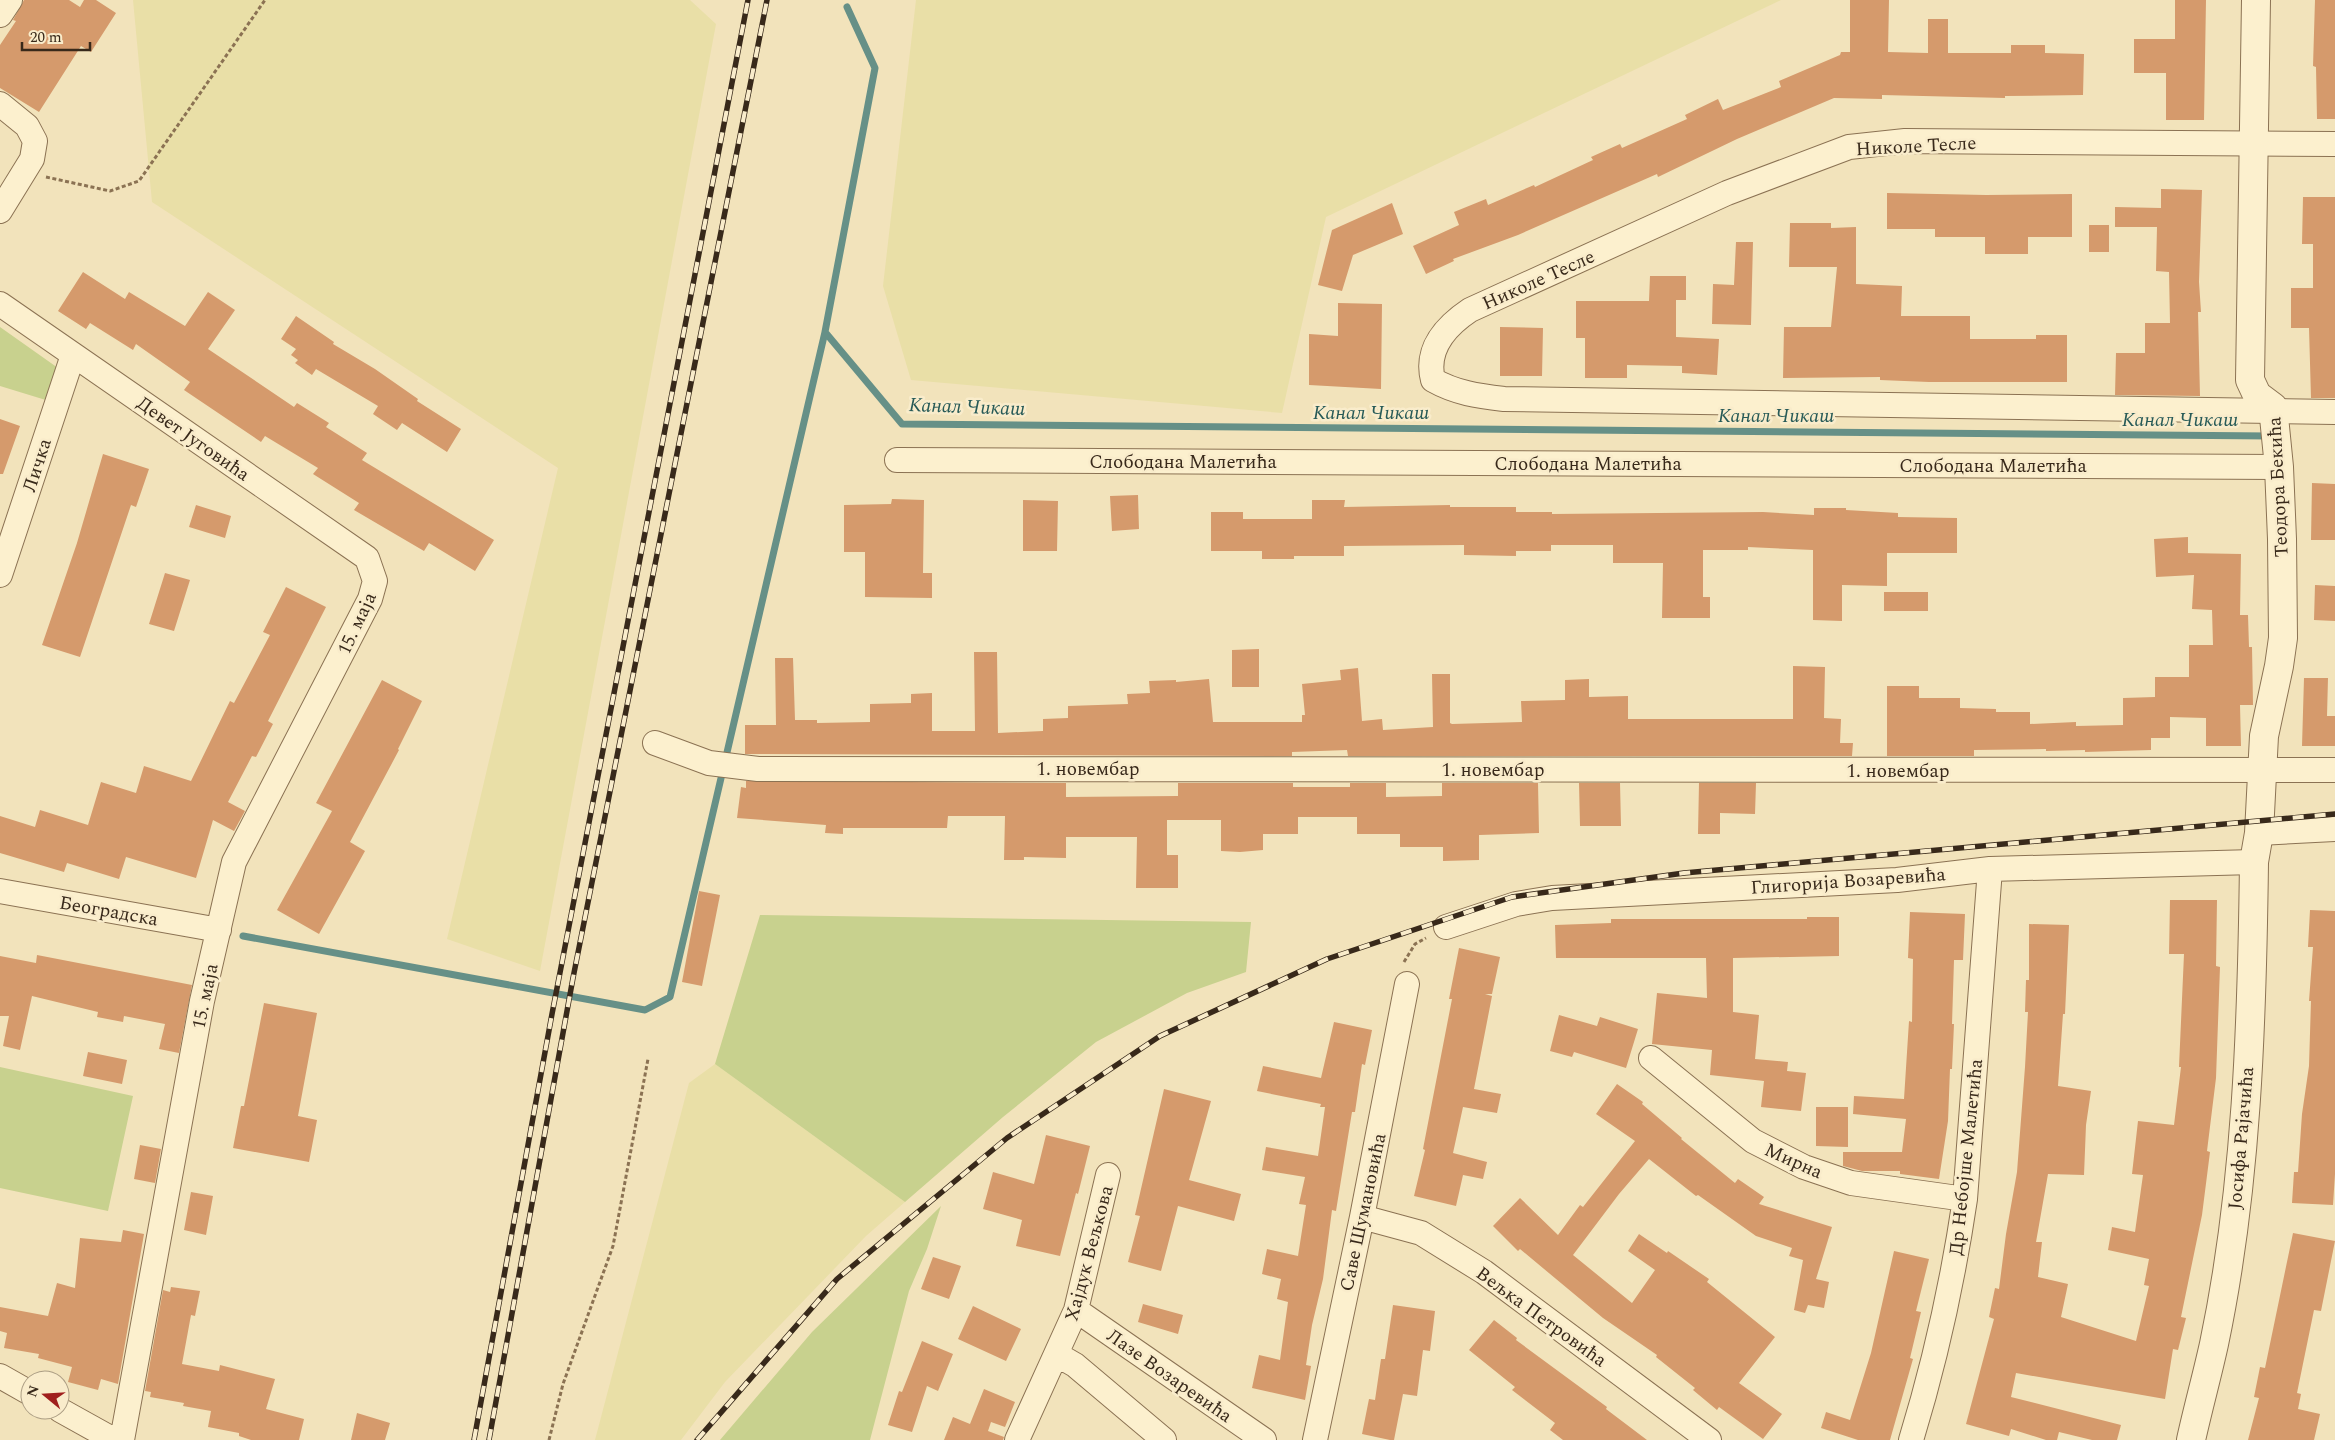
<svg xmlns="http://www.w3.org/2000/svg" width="2335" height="1440" viewBox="0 0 2335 1440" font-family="Spectral,serif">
<rect width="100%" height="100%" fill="#f2e3bb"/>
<!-- farmland -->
<path fill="#e9dfa7" d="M 133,0 L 690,0 L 716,24 L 540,971 L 447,939 L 558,468 L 152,202 Z
M 916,0 L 1781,0 L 1326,217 L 1282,413 L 911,380 L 883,286 Z
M 715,1064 L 905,1202 L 866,1236 L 725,1382 L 681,1440 L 595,1440 L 689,1083 Z"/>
<!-- green -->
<path fill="#c8d18e" d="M 0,327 L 58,368 L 49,401 L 0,386 Z
M 760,915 L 1251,922 L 1246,972 L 1187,993 L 1096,1042 L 1003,1117 L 905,1202 L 715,1064 Z
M 0,1067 L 133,1096 L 108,1211 L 0,1188 Z
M 941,1206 L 927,1249 L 909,1291 L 870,1440 L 720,1440 L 812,1332 Z"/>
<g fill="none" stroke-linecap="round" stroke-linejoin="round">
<!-- stream -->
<path stroke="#669087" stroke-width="7" d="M 847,7 L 875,68 L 825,332 L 902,424 L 2271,436
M 243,936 L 645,1010 L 670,997 L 825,332"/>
</g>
<!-- building -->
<path fill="#d59a6c" d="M 24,0 L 69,0 L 80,7 L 84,0 L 96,0 L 116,13 L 91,52 L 81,46 L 39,112 L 0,88 L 0,45 L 16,21 L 13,20 Z
M 1850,0 L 1889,0 L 1888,52 L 1928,53 L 1928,19 L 1948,19 L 1948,53 L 2011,53 L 2011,45 L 2045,45 L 2045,53 L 2084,54 L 2083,95 L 2005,96 L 2005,98 L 1882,95 L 1882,99 L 1834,98 L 1737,139 L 1658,177 L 1657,174 L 1518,235 L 1453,259 L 1454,261 L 1426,274 L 1413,246 L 1459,225 L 1454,212 L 1486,199 L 1488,205 L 1534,185 L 1535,187 L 1593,160 L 1591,157 L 1620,144 L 1622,148 L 1687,119 L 1685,115 L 1718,99 L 1723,110 L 1781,87 L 1779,81 L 1840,55 L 1841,52 L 1850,52 Z
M 2175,0 L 2206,0 L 2204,120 L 2166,120 L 2166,73 L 2134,73 L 2134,39 L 2175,39 Z
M 2315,0 L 2335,0 L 2335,119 L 2317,119 L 2316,67 L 2313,66 Z
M 2161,189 L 2202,190 L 2199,282 L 2201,312 L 2198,312 L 2200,396 L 2115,395 L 2116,353 L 2145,353 L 2145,323 L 2170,323 L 2169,272 L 2156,271 L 2157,227 L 2115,227 L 2115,207 L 2161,208 Z
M 1887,193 L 1986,195 L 2072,194 L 2072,237 L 2028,237 L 2028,254 L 1985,254 L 1985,237 L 1935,237 L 1935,229 L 1887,229 Z
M 2303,197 L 2335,197 L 2335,398 L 2311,398 L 2309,328 L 2291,328 L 2291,288 L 2313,288 L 2313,244 L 2302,244 Z
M 1392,203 L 1403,234 L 1353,255 L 1342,291 L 1318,285 L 1332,230 Z
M 1790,223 L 1831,223 L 1831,228 L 1856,227 L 1856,284 L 1902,286 L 1901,316 L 1970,316 L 1970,339 L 2036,339 L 2036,335 L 2067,335 L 2067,382 L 1929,382 L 1880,380 L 1880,377 L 1783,378 L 1784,327 L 1831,327 L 1837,267 L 1789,267 Z
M 2089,225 L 2109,225 L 2109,252 L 2089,252 Z
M 1736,242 L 1753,242 L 1751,325 L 1712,324 L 1713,284 L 1734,285 Z
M 83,272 L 125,299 L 129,292 L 185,326 L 208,292 L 235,310 L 208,349 L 294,407 L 297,403 L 329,423 L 326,427 L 367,453 L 362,460 L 494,540 L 475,571 L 429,543 L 424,551 L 354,510 L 359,503 L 313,474 L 318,468 L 265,436 L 261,442 L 233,423 L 184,390 L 190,382 L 136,344 L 133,350 L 90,323 L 86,329 L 58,311 Z
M 1650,276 L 1686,276 L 1686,300 L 1676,300 L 1676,337 L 1719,339 L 1717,375 L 1682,373 L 1682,366 L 1627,365 L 1627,378 L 1585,378 L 1585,338 L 1576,338 L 1576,301 L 1649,301 Z
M 1338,303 L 1382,304 L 1381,389 L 1309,385 L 1309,334 L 1338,336 Z
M 296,316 L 334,342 L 333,344 L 375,369 L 418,399 L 417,401 L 461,429 L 447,452 L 402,423 L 397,430 L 373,414 L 378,406 L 316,369 L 312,375 L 295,363 L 298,360 L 291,355 L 296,349 L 281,339 Z
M 1500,327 L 1543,328 L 1542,376 L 1500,376 Z
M 0,419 L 20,426 L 3,474 L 0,474 Z
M 103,454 L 149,469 L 136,507 L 131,505 L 80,657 L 42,645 L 77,543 Z
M 2312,483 L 2335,484 L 2335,540 L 2311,540 Z
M 1138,495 L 1139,529 L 1112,531 L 1110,496 Z
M 892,499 L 924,500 L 923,573 L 932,573 L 932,598 L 865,597 L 865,552 L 844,552 L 844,505 L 891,504 Z
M 1023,500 L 1058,501 L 1057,551 L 1023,551 Z
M 1312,500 L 1345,500 L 1344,507 L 1450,505 L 1450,507 L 1516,507 L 1516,512 L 1552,512 L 1552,514 L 1763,512 L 1814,515 L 1814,508 L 1846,508 L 1846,510 L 1898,513 L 1898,517 L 1957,518 L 1957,553 L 1887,553 L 1887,586 L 1842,585 L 1842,621 L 1813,620 L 1813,550 L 1748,547 L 1748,550 L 1703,550 L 1703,597 L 1710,597 L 1710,618 L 1662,618 L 1663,563 L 1613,563 L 1613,545 L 1551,545 L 1551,551 L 1516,551 L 1516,556 L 1464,555 L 1464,545 L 1344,546 L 1344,556 L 1294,556 L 1294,559 L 1262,559 L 1262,551 L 1211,551 L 1211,512 L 1243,512 L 1243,519 L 1312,519 Z
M 196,505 L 231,516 L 225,538 L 189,527 Z
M 2188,537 L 2188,553 L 2241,554 L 2240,615 L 2248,615 L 2249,647 L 2252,647 L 2253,705 L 2240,705 L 2241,746 L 2206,746 L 2206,718 L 2170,717 L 2170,738 L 2151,738 L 2151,750 L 2085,752 L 2085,750 L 2046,751 L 2046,749 L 1974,750 L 1974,756 L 1887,756 L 1887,686 L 1919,686 L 1919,698 L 1960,698 L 1960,708 L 1996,709 L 1996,712 L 2030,712 L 2030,724 L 2076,722 L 2076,726 L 2123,725 L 2123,698 L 2155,697 L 2155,677 L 2189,677 L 2189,645 L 2213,645 L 2212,610 L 2192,609 L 2194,575 L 2156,577 L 2154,539 Z
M 165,573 L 190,580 L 174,631 L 149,624 Z
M 2315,585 L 2335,586 L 2335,621 L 2314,620 Z
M 286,587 L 326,607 L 268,721 L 273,724 L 256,757 L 252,756 L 228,802 L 245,811 L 234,831 L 213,820 L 196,878 L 126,857 L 119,879 L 67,863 L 64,872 L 0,853 L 0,816 L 35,827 L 40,810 L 88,825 L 101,782 L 136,793 L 144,766 L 191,781 L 230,701 L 234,703 L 270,635 L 263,632 Z
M 1884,592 L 1928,592 L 1928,611 L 1884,611 Z
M 1259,649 L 1259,687 L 1232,687 L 1232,650 Z
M 974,652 L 997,652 L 998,733 L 1043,731 L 1043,719 L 1068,718 L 1068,706 L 1128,704 L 1127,694 L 1150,693 L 1149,681 L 1176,680 L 1176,682 L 1209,679 L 1213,722 L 1302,722 L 1302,715 L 1305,715 L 1302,684 L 1341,680 L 1340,670 L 1358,668 L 1362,721 L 1382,719 L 1383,730 L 1433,727 L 1432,674 L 1450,674 L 1450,723 L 1452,724 L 1522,722 L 1521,701 L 1565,700 L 1565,680 L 1589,679 L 1589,697 L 1628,696 L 1628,719 L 1793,719 L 1793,666 L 1825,667 L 1824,718 L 1841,719 L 1840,743 L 1853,743 L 1852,756 L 1348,756 L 1347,750 L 1292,752 L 1292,756 L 745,754 L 745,725 L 776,725 L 775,658 L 793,658 L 795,720 L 817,720 L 817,723 L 870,722 L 870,704 L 911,703 L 911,694 L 932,693 L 932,731 L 975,731 Z
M 2304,678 L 2328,678 L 2327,716 L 2335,716 L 2335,746 L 2302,746 Z
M 382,680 L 422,701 L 398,749 L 399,750 L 350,842 L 365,851 L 319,934 L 277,910 L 332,811 L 316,803 Z
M 746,781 L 1066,783 L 1066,797 L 1178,796 L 1178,783 L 1293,783 L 1293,787 L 1350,787 L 1350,783 L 1386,783 L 1386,797 L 1442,796 L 1442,783 L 1538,783 L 1539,833 L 1479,835 L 1479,860 L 1443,861 L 1443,847 L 1400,847 L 1400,834 L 1357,834 L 1357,817 L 1298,817 L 1298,834 L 1263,834 L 1263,850 L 1240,852 L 1221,851 L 1221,820 L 1167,820 L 1167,855 L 1178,855 L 1178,888 L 1136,888 L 1137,837 L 1066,837 L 1066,858 L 1024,857 L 1024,860 L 1004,860 L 1005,816 L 948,816 L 947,828 L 843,828 L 843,834 L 825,833 L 826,825 L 737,818 L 741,787 L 746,788 Z
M 1579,783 L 1620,783 L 1621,826 L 1580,826 Z
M 1699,783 L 1756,783 L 1755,814 L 1720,813 L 1720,834 L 1698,834 Z
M 699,891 L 720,895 L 702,986 L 682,982 Z
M 2170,900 L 2217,900 L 2216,966 L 2220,967 L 2216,1078 L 2207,1151 L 2210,1152 L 2202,1215 L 2181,1317 L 2186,1318 L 2178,1350 L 2173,1349 L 2165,1399 L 2016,1373 L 2011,1397 L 2121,1425 L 2117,1440 L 2092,1440 L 2059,1432 L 2057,1440 L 2046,1440 L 2011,1429 L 2009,1436 L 1966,1424 L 1994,1319 L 1989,1317 L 1995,1288 L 1999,1289 L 2006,1234 L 2017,1172 L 2025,1067 L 2028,1012 L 2025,1012 L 2026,980 L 2029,980 L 2029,924 L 2069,925 L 2065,1014 L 2063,1014 L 2058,1086 L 2091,1091 L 2086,1125 L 2084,1175 L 2048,1174 L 2036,1242 L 2042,1242 L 2038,1277 L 2068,1284 L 2061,1317 L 2136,1341 L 2149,1286 L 2144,1285 L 2149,1259 L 2108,1250 L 2112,1227 L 2135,1232 L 2143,1175 L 2132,1174 L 2138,1121 L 2174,1125 L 2181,1067 L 2179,1067 L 2184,954 L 2169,954 Z
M 2310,910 L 2335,911 L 2335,1174 L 2333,1205 L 2292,1203 L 2294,1172 L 2298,1172 L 2302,1114 L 2309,1066 L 2311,1001 L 2309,1001 L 2313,947 L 2308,947 Z
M 1910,912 L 1965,914 L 1963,960 L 1954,960 L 1952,1024 L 1954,1024 L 1952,1069 L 1950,1069 L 1948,1121 L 1939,1179 L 1900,1174 L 1900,1171 L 1862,1171 L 1843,1166 L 1843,1152 L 1902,1152 L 1906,1119 L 1853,1114 L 1854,1096 L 1904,1099 L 1909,1021 L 1912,1022 L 1913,959 L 1908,958 Z
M 1807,917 L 1839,917 L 1839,956 L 1733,958 L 1733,1012 L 1759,1015 L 1755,1059 L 1788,1062 L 1787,1071 L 1806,1073 L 1801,1111 L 1761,1107 L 1764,1081 L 1710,1075 L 1712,1050 L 1652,1044 L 1657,993 L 1707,998 L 1706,958 L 1556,958 L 1555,925 L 1611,923 L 1611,919 L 1807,919 Z
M 1459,948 L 1500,957 L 1492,994 L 1485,994 L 1492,996 L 1474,1089 L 1501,1094 L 1497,1113 L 1463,1107 L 1453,1153 L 1487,1162 L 1483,1179 L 1463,1175 L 1456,1206 L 1414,1196 L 1425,1150 L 1423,1149 L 1452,999 L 1449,999 Z
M 37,955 L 192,985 L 179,1053 L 159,1049 L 165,1024 L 124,1016 L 123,1022 L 97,1017 L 98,1012 L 32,996 L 20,1050 L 3,1046 L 9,1016 L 0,1016 L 0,956 L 36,963 Z
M 264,1003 L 317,1013 L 298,1116 L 317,1120 L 309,1162 L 233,1148 L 241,1106 L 244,1106 Z
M 1559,1015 L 1597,1026 L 1600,1017 L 1638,1029 L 1626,1068 L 1574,1052 L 1572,1057 L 1550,1051 Z
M 1334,1022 L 1372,1030 L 1365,1065 L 1362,1064 L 1355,1112 L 1352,1112 L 1336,1211 L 1332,1210 L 1323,1279 L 1312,1325 L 1306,1365 L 1311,1366 L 1305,1400 L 1252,1388 L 1259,1355 L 1280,1360 L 1288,1302 L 1277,1299 L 1281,1279 L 1262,1274 L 1267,1249 L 1298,1256 L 1306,1205 L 1299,1204 L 1305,1177 L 1262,1170 L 1266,1147 L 1318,1156 L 1325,1107 L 1320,1107 L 1321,1104 L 1257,1091 L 1263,1066 L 1321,1078 Z
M 88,1052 L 127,1060 L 122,1084 L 83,1076 Z
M 1617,1084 L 1643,1102 L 1642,1104 L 1682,1138 L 1681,1139 L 1735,1183 L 1738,1179 L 1764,1197 L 1759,1204 L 1832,1227 L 1816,1279 L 1829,1282 L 1824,1308 L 1808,1305 L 1805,1313 L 1794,1310 L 1803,1260 L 1789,1256 L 1792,1248 L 1756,1236 L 1698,1195 L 1696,1196 L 1649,1159 L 1619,1194 L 1573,1255 L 1632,1303 L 1655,1270 L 1628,1251 L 1639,1234 L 1667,1253 L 1668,1251 L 1709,1279 L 1707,1282 L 1775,1337 L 1739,1383 L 1782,1414 L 1763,1439 L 1719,1407 L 1717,1410 L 1693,1390 L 1695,1388 L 1656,1357 L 1657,1355 L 1603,1318 L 1520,1249 L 1518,1251 L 1493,1226 L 1520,1198 L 1558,1235 L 1580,1205 L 1583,1207 L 1635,1141 L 1596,1114 Z
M 1164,1089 L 1211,1101 L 1189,1180 L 1241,1194 L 1234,1221 L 1178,1206 L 1161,1271 L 1128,1262 L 1140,1216 L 1135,1215 Z
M 1816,1107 L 1848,1107 L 1848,1147 L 1816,1146 Z
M 1046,1135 L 1090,1146 L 1078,1194 L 1076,1193 L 1060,1256 L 1016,1246 L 1022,1220 L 983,1209 L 993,1172 L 1034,1184 Z
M 140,1145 L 161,1149 L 155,1183 L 134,1179 Z
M 191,1192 L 213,1196 L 206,1235 L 184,1230 Z
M 123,1230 L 144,1234 L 118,1384 L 101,1379 L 98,1390 L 68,1382 L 72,1367 L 38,1358 L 39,1354 L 4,1348 L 7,1333 L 0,1331 L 0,1307 L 48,1316 L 57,1283 L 75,1288 L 80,1238 L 121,1242 Z
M 2293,1233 L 2335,1241 L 2321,1311 L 2314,1310 L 2297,1393 L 2301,1394 L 2298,1409 L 2320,1414 L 2314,1440 L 2248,1440 L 2259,1398 L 2254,1397 L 2260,1367 L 2265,1368 Z
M 1894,1251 L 1929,1259 L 1916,1311 L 1921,1312 L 1910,1358 L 1913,1359 L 1890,1440 L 1858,1440 L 1821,1428 L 1826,1412 L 1850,1420 L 1871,1353 Z
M 933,1257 L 961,1266 L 949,1299 L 921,1289 Z
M 171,1287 L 200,1291 L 195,1316 L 191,1315 L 182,1364 L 219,1371 L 220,1365 L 275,1379 L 266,1409 L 304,1419 L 299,1440 L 251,1440 L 239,1436 L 239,1433 L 208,1427 L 211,1411 L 183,1406 L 184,1403 L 150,1397 L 151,1392 L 145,1391 L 163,1290 L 170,1292 Z
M 1143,1304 L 1183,1315 L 1178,1334 L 1138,1322 Z
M 1393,1305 L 1435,1311 L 1430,1351 L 1423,1350 L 1417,1396 L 1403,1394 L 1394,1440 L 1390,1440 L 1362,1434 L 1369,1399 L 1375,1400 L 1381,1359 L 1385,1359 Z
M 973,1306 L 1021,1329 L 1006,1361 L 958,1339 Z
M 1494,1320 L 1517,1338 L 1516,1340 L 1607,1407 L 1606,1409 L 1647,1440 L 1563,1440 L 1550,1430 L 1555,1423 L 1512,1390 L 1515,1387 L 1469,1350 Z
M 922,1341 L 953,1354 L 938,1391 L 927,1386 L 912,1432 L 888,1425 L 899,1391 L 902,1392 Z
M 984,1389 L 1015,1402 L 1005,1427 L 991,1422 L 988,1431 L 1004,1437 L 1003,1440 L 944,1440 L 953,1417 L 970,1424 Z
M 357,1413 L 390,1423 L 385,1440 L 351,1440 Z"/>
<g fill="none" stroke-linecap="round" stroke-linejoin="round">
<defs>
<path id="minor" d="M 0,15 L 10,0
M 0,104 L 27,126 L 35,141 L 32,159 L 0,211
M 2335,144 L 1905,141 L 1849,147 L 1727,193 L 1470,310 C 1446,326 1425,349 1433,380 C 1456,393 1478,396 1504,399 L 2335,412
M 0,304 L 367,558 L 375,581 L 370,599 L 234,862 L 202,1001 L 122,1440
M 897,460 L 2279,467
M 0,575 L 73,355
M 655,743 L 709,763 L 758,769 L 2335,770
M 2259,833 L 2335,829
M 0,891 L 219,930
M 1446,927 L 1516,904 L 1552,898 L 1897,880 L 1990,869 L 2254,862
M 1651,1058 L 1753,1141 L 1804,1167 L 1851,1183 L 1965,1199
M 1362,1217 L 1421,1233 L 1484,1272 L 1709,1440
M 1076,1310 L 1264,1440
M 1056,1354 L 1075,1365 L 1164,1440
M 0,1376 L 30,1393
M 60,1410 L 114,1440
M 1017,1440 L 1076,1310 L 1108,1175
M 1315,1440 L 1362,1217 L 1407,984
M 1911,1440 C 1935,1362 1953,1280 1965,1199 L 1990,869"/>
<path id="tertiary" d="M 2191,1440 C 2198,1408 2207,1376 2214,1344 C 2247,1187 2252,1023 2254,862 L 2259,833 L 2264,736 L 2279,666 L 2283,638 L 2282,539 L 2279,467 L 2273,407 L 2257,395 L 2250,380 L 2256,0"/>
</defs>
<!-- minor casing -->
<use href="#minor" stroke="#8b7253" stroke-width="26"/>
<!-- tertiary casing -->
<use href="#tertiary" stroke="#8b7253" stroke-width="30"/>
<!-- path -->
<path stroke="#8b7253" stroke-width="3" stroke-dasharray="4 2.5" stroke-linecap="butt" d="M 46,177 L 110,191 L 139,181 L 265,0
M 1404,962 L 1415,944 L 1426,938
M 549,1440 L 563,1384 L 613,1246 L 648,1059"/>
<!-- minor -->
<use href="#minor" stroke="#fcf0ce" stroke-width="24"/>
<!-- tertiary -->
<use href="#tertiary" stroke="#fcf0ce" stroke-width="28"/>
<defs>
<path id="rail" d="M 474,1440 L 552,1014 L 748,0
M 489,1440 L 573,978 L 767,0
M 697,1440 L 837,1279 L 1007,1138 L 1160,1036 L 1327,959 L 1512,897 L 1684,873 L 2335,814"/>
</defs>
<!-- rail casing -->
<use href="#rail" stroke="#38291a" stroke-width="5.5"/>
<!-- rail -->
<use href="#rail" stroke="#f9eccb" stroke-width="4" stroke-dasharray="11" stroke-linecap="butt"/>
</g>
<g text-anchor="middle" stroke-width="5" stroke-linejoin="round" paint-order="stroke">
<!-- street labels -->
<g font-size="19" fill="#38291a" stroke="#f9eccb">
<text transform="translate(1916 145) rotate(-3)" y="7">Николе Тесле</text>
<text transform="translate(1538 279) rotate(-24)" y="7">Николе Тесле</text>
<text transform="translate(194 438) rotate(35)" y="7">Девет Југовића</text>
<text x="1183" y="468">Слободана Малетића</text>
<text x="1588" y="470">Слободана Малетића</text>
<text transform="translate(36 465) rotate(-72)" y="7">Личка</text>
<text x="1993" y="472">Слободана Малетића</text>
<text transform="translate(2277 487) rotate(-93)" y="7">Теодора Бекића</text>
<text transform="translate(356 623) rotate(-65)" y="7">15. маја</text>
<text x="1088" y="775">1. новембар</text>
<text x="1493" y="776">1. новембар</text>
<text x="1898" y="777">1. новембар</text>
<text transform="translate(1848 880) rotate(-4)" y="7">Глигорија Возаревића</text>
<text transform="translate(109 910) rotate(10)" y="7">Београдска</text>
<text transform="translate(204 996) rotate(-78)" y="7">15. маја</text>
<text transform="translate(2240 1138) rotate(-85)" y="7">Јосифа Рајачића</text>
<text transform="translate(1965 1157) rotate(-84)" y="7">Др Небојше Малетића</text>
<text transform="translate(1794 1160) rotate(24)" y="7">Мирна</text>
<text transform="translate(1362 1212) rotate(-78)" y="7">Саве Шумановића</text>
<text transform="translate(1088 1253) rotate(-75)" y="7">Хајдук Вељкова</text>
<text transform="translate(1542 1316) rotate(36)" y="7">Вељка Петровића</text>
<text transform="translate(1170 1375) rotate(35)" y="7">Лазе Возаревића</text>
</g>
<!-- water labels -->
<g font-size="20" font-style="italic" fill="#275a57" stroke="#f9eccb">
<text transform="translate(967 406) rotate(2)" y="7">Канал Чикаш</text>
<text x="1371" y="419">Канал Чикаш</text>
<text x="1776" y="422">Канал Чикаш</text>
<text x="2180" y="426">Канал Чикаш</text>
</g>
</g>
<!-- north arrow -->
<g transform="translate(45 1395) rotate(288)"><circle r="24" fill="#f9eccb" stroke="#ac9e84"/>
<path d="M0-4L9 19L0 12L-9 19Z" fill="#a01f1d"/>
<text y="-8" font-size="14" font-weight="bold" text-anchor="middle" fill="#38291a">N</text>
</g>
<!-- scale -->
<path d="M22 42v8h68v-8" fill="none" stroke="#38291a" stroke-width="2.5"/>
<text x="30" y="42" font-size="15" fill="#38291a" stroke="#f9eccb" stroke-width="4" paint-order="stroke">20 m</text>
</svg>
